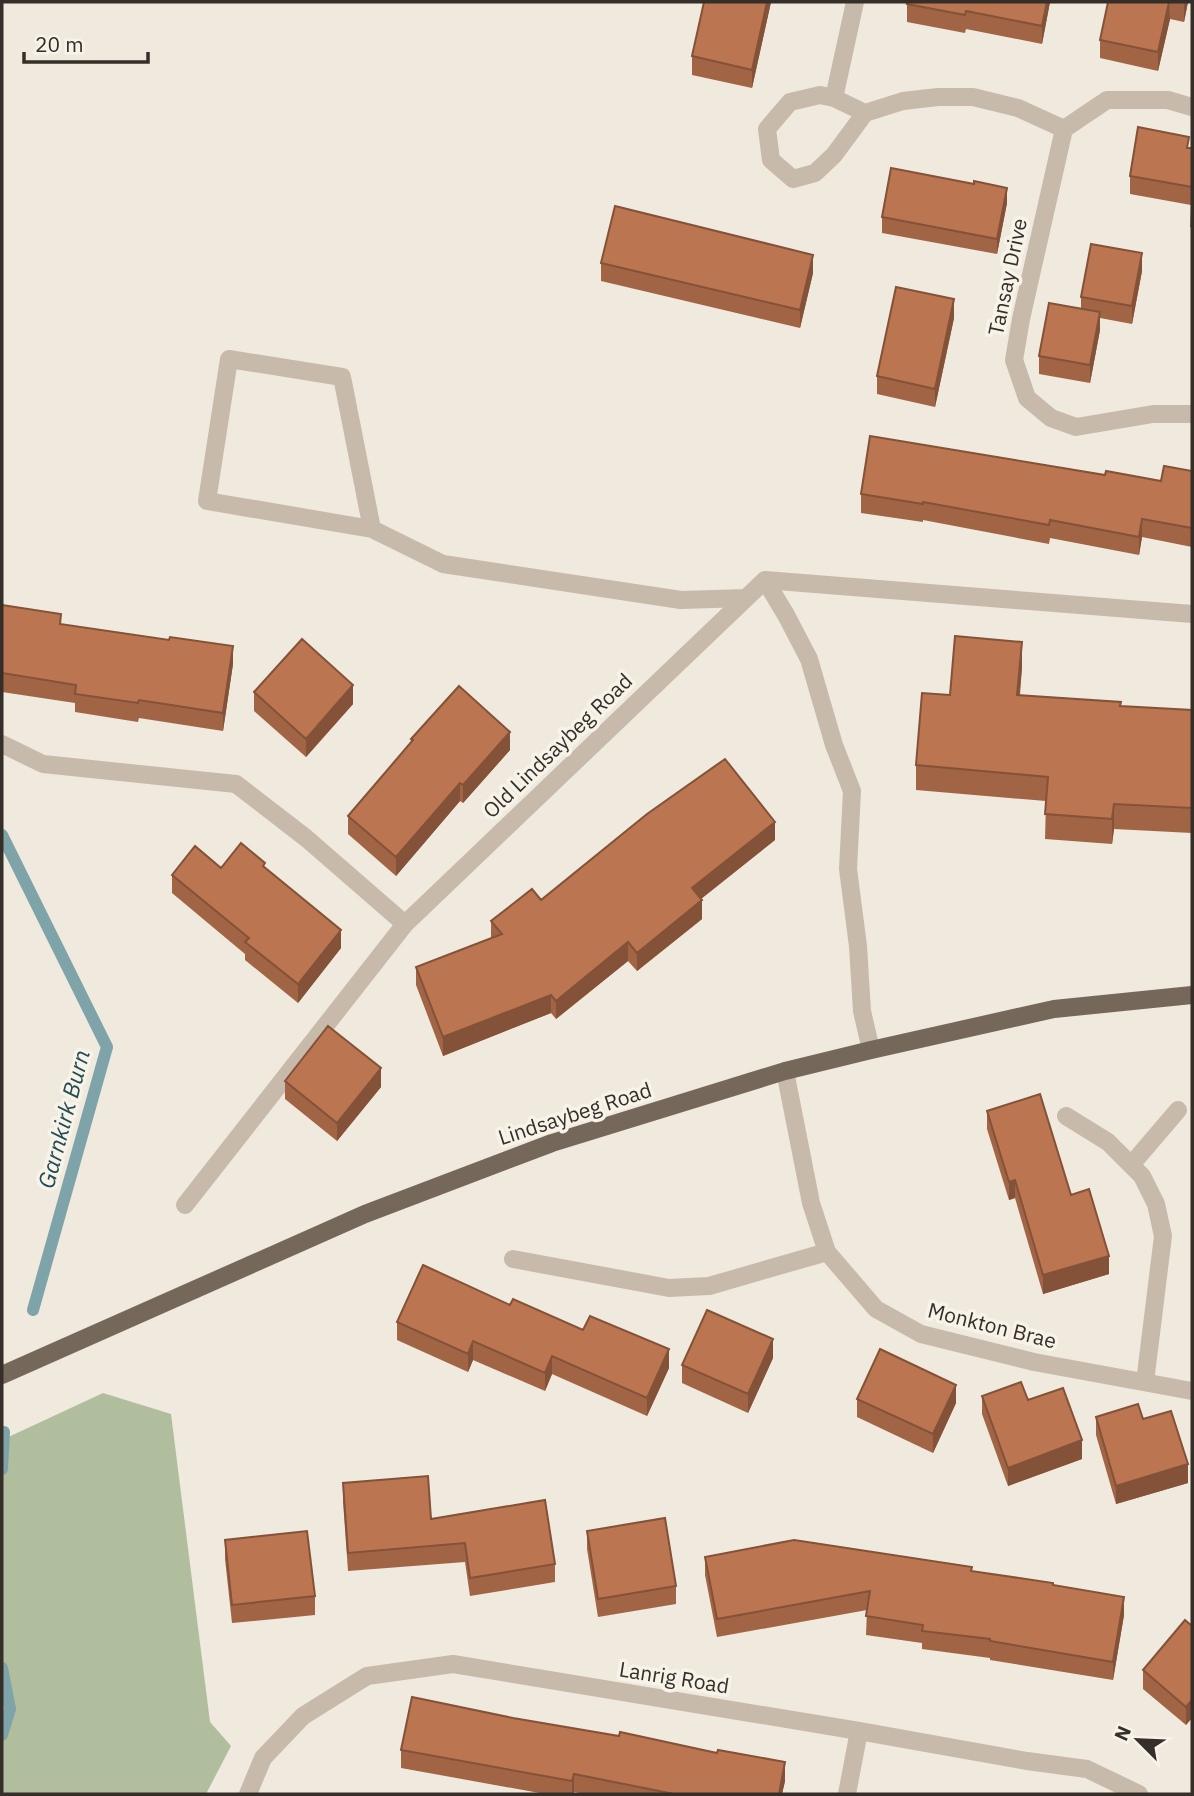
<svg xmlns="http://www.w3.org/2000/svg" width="1194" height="1796" viewBox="0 0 1194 1796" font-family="'IBM Plex Sans',sans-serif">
<rect width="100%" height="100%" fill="#f0e9dd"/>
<!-- green -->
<path fill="#b0be9e" d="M 103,1393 L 171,1414 L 210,1722 L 231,1746 L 206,1794 L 2,1794 L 2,1440 Z"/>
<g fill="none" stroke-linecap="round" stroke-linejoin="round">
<!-- stream -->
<path stroke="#7ea4aa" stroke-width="12" d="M 2,835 L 107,1047 L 33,1310
M 2,1469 L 4,1432
M 2,1668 L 10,1709 L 2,1735"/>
<!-- minor -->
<path stroke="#c7baaa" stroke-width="18" d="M 834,98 L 855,2
M 1192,107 L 1168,100 L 1107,100 L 1064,129 L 1021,319 L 1014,360 L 1027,398 L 1051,418 L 1076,427 L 1153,414 L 1192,414
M 865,113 L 834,98 L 820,95 L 790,102 L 767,129 L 771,160 L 793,179 L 815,173 L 834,155 L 865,113 L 903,101 L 938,97 L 973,97 L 1018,108 L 1064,129
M 372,529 L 342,377 L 229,359 L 207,501 L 372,529 L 443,564 L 681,600 L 746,598
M 765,580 L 786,615 L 809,659 L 834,745 L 852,791 L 848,869 L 858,946 L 862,1011 L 871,1050
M 2,744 L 43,764 L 236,784 L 306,838 L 405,924 L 765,580 L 1192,614
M 785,1071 L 811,1203 L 827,1252 L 876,1309 L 921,1334 L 1034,1362 L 1192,1391
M 1066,1116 L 1108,1142 L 1142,1176 L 1156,1204 L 1163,1236 L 1145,1382
M 1131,1165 L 1178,1110
M 185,1205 L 405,924
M 513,1259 L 669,1288 L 709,1286 L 827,1252
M 248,1794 L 263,1758 L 303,1716 L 367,1676 L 453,1664 L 859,1731 L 1027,1761 L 1087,1769 L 1139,1794
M 847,1794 L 859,1731"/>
<!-- major -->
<path stroke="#76675b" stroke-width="18" d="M 2,1375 L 365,1214 L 552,1143 L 785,1071 L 871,1050 L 1054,1009 L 1192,995"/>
</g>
<!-- wall -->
<path fill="#a16545" d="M 771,2 L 752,88 L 692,75 L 692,56 Z
M 1050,2 L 1042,44 L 966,29 L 965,33 L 907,22 L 907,4 Z
M 1108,2 L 1188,2 L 1184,22 L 1170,19 L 1158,71 L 1100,58 L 1100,40 Z
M 1189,148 L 1192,148 L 1192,228 L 1190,227 L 1191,205 L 1130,194 L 1130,176 Z
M 1007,203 L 997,254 L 882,233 L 882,217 Z
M 601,263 L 813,273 L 800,328 L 601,281 Z
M 1142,271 L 1132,324 L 1100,318 L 1100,330 L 1090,383 L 1039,374 L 1039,356 L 1081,309 L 1081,297 Z
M 954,318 L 935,407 L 877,394 L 877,376 Z
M 1192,471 L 1192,547 L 1142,537 L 1139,555 L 1050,538 L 1049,544 L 923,520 L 923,522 L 861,513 L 861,494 L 1105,475 L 1161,481 Z
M 2,605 L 61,624 L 233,664 L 223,731 L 139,718 L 138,722 L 75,712 L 75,703 L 2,692 Z
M 1022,667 L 1020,695 L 1121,706 L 1192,710 L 1192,833 L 1114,829 L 1112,844 L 1045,839 L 1046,801 L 916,790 L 916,765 L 950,695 Z
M 254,692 L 353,704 L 306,757 L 254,711 Z
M 411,739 L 510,750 L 463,803 L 460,801 L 396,876 L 348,834 L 348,816 L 411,742 Z
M 775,840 L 701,899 L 702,919 L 637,971 L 628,961 L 556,1019 L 551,1013 L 443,1056 L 416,985 L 416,967 L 491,938 L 491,921 L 541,900 Z
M 221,868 L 265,869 L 341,948 L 298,1003 L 245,960 L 245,954 L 172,893 L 172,875 Z
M 285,1081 L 381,1087 L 337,1141 L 285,1099 Z
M 987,1111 L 1071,1195 L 1109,1274 L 1043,1294 L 1015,1198 L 1009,1200 L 987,1129 Z
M 510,1305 L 669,1368 L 647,1416 L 552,1374 L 545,1391 L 473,1360 L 468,1372 L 397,1340 L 397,1322 Z
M 773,1358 L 748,1413 L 682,1383 L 682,1365 Z
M 982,1396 L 1028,1400 L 1082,1459 L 1008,1486 L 982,1414 Z
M 857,1399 L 956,1403 L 933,1453 L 857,1417 Z
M 1096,1417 L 1143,1419 L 1188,1483 L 1116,1504 L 1096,1435 Z
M 343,1483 L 431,1519 L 555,1564 L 555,1582 L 470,1596 L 465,1562 L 348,1571 L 343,1501 Z
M 587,1531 L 676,1586 L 676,1604 L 598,1617 L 587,1549 Z
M 225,1540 L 315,1596 L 315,1615 L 232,1623 L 225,1559 Z
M 705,1557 L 972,1571 L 1053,1585 L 1124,1615 L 1113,1680 L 990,1660 L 990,1658 L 922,1649 L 922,1643 L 866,1635 L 867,1610 L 717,1637 L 705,1575 Z
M 1192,1626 L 1192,1720 L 1191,1719 L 1186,1725 L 1143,1689 L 1143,1670 Z
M 401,1750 L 785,1781 L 782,1794 L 585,1794 L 574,1792 L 573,1794 L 545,1794 L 401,1768 Z"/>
<!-- shaded-wall -->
<path fill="#835238" d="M 767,2 L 771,2 L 752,88 L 752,70 Z
M 1047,2 L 1050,2 L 1042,44 L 1042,26 Z
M 1169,2 L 1170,19 L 1158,71 L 1158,52 Z
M 1184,2 L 1188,2 L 1184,22 Z
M 1007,188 L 1007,203 L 997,254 L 997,239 Z
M 1142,253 L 1142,271 L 1132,324 L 1132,306 Z
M 813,255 L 813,273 L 800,328 L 800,310 Z
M 954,299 L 954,318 L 935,407 L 935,389 Z
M 1100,312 L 1100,330 L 1090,383 L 1090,365 Z
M 1142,519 L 1142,537 L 1139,555 L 1139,537 Z
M 1022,642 L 1022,667 L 1017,720 L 1017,695 Z
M 233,646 L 233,664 L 223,731 L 223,713 Z
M 353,685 L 353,704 L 306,757 L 306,739 Z
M 510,732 L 510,750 L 463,803 L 463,785 Z
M 460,783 L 460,801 L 396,876 L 396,857 Z
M 1114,804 L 1114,829 L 1112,844 L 1112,819 Z
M 775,822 L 775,840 L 692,906 L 692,888 Z
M 702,900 L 702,919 L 637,971 L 637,953 Z
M 341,930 L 341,948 L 298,1003 L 298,984 Z
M 628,942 L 628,961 L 556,1019 L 556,1001 Z
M 551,995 L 551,1013 L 443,1056 L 443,1037 Z
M 381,1068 L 381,1087 L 337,1141 L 337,1123 Z
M 1015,1180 L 1015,1198 L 1009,1200 L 1009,1182 Z
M 1109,1256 L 1109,1274 L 1043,1294 L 1043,1275 Z
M 773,1339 L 773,1358 L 748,1413 L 748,1394 Z
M 473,1341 L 473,1360 L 468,1372 L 468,1354 Z
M 669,1349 L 669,1368 L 647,1416 L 647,1398 Z
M 552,1356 L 552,1374 L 545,1391 L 545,1373 Z
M 956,1385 L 956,1403 L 933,1453 L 933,1434 Z
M 1082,1440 L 1082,1459 L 1008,1486 L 1008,1468 Z
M 1188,1464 L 1188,1483 L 1116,1504 L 1116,1486 Z
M 1124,1597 L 1124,1615 L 1113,1680 L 1113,1662 Z
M 1191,1701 L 1191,1719 L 1186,1725 L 1186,1707 Z
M 785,1762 L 785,1781 L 782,1794 L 779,1794 Z
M 574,1774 L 574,1792 L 572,1794 L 572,1781 Z"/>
<!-- building -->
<path fill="#bb7550" stroke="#835238" stroke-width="2" d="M 704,2 L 767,2 L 752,70 L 692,56 Z
M 908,2 L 1047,2 L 1042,26 L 966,11 L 965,15 L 907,4 Z
M 1108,2 L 1169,2 L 1158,52 L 1100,40 Z
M 1138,127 L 1189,137 L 1187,148 L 1192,148 L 1192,187 L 1130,176 Z
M 891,168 L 974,184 L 974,181 L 1007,188 L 997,239 L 882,217 Z
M 615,206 L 813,255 L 800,310 L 601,263 Z
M 1091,244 L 1142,253 L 1132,306 L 1081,297 Z
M 896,287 L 954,299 L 935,389 L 877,376 Z
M 1049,303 L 1100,312 L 1090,365 L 1039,356 Z
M 870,436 L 1105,475 L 1106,471 L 1161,481 L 1164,466 L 1192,471 L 1192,528 L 1142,519 L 1139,537 L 1050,520 L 1049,525 L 923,502 L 923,504 L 861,494 Z
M 2,605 L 61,614 L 60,624 L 169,640 L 170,637 L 233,646 L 223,713 L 139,700 L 138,703 L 75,694 L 76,685 L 2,673 Z
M 955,636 L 1022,642 L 1017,695 L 1121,702 L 1120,706 L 1192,710 L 1192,808 L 1114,804 L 1112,819 L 1045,814 L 1048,777 L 916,765 L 922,693 L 950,695 Z
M 302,639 L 353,685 L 306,739 L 254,692 Z
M 459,686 L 510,732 L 463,785 L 460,783 L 396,857 L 348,816 L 413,740 L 411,739 Z
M 725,759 L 775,822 L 692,888 L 702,900 L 637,953 L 628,942 L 556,1001 L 551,995 L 443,1037 L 416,967 L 502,934 L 491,921 L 532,889 L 541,900 L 647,814 Z
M 241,843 L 265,863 L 263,866 L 341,930 L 298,984 L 245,942 L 249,938 L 172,875 L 195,846 L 221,868 Z
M 328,1026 L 381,1068 L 337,1123 L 285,1081 Z
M 1040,1094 L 1071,1195 L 1089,1189 L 1109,1256 L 1043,1275 L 1015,1180 L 1009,1182 L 987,1111 Z
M 423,1265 L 510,1305 L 513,1299 L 583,1330 L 590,1316 L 669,1349 L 647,1398 L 552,1356 L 545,1373 L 473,1341 L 468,1354 L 397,1322 Z
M 707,1310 L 773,1339 L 748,1394 L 682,1365 Z
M 880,1349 L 956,1385 L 933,1434 L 857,1399 Z
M 1021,1382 L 1028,1400 L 1063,1388 L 1082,1440 L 1008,1468 L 982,1396 Z
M 1138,1404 L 1143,1419 L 1171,1411 L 1188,1464 L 1116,1486 L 1096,1417 Z
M 428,1476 L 431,1519 L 545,1500 L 555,1564 L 470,1578 L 465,1543 L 348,1553 L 343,1483 Z
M 665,1518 L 676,1586 L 598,1599 L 587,1531 Z
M 307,1531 L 315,1596 L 232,1605 L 225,1540 Z
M 794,1540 L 972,1567 L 971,1571 L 1053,1583 L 1053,1585 L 1124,1597 L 1113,1662 L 990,1641 L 990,1639 L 922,1631 L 923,1625 L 866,1616 L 870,1591 L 717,1619 L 705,1557 Z
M 1185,1620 L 1192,1626 L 1192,1702 L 1191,1701 L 1186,1707 L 1143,1670 Z
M 412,1697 L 513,1718 L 619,1736 L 620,1732 L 717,1753 L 718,1750 L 785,1762 L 779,1794 L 674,1794 L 574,1774 L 572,1781 L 401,1750 Z"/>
<g text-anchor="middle" stroke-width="7" stroke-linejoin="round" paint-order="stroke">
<!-- street labels -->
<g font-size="21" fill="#352e29" stroke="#f8f3e9">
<text transform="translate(1008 277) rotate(-78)" y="7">Tansay Drive</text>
<text transform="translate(558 746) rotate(-44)" y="7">Old Lindsaybeg Road</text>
<text transform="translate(575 1114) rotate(-18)" y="7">Lindsaybeg Road</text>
<text transform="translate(992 1326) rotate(14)" y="7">Monkton Brae</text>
<text transform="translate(674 1678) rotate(9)" y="7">Lanrig Road</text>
</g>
<!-- water labels -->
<g font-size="23" font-style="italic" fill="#224b53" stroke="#f8f3e9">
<text transform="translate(64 1119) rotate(-75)" y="8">Garnkirk Burn</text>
</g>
</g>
<!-- border -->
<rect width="1194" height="1796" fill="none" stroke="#352e29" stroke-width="7"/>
<!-- north arrow -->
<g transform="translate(1138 1740) rotate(294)" stroke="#f8f3e9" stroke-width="5" paint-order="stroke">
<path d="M0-5L12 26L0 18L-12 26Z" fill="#352e29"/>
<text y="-10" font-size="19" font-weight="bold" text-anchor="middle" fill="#352e29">N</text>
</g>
<!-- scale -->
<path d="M24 52v10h124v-10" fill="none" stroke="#352e29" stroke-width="3.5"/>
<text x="35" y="52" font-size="21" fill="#352e29" stroke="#f8f3e9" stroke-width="5" paint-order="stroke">20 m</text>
</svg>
